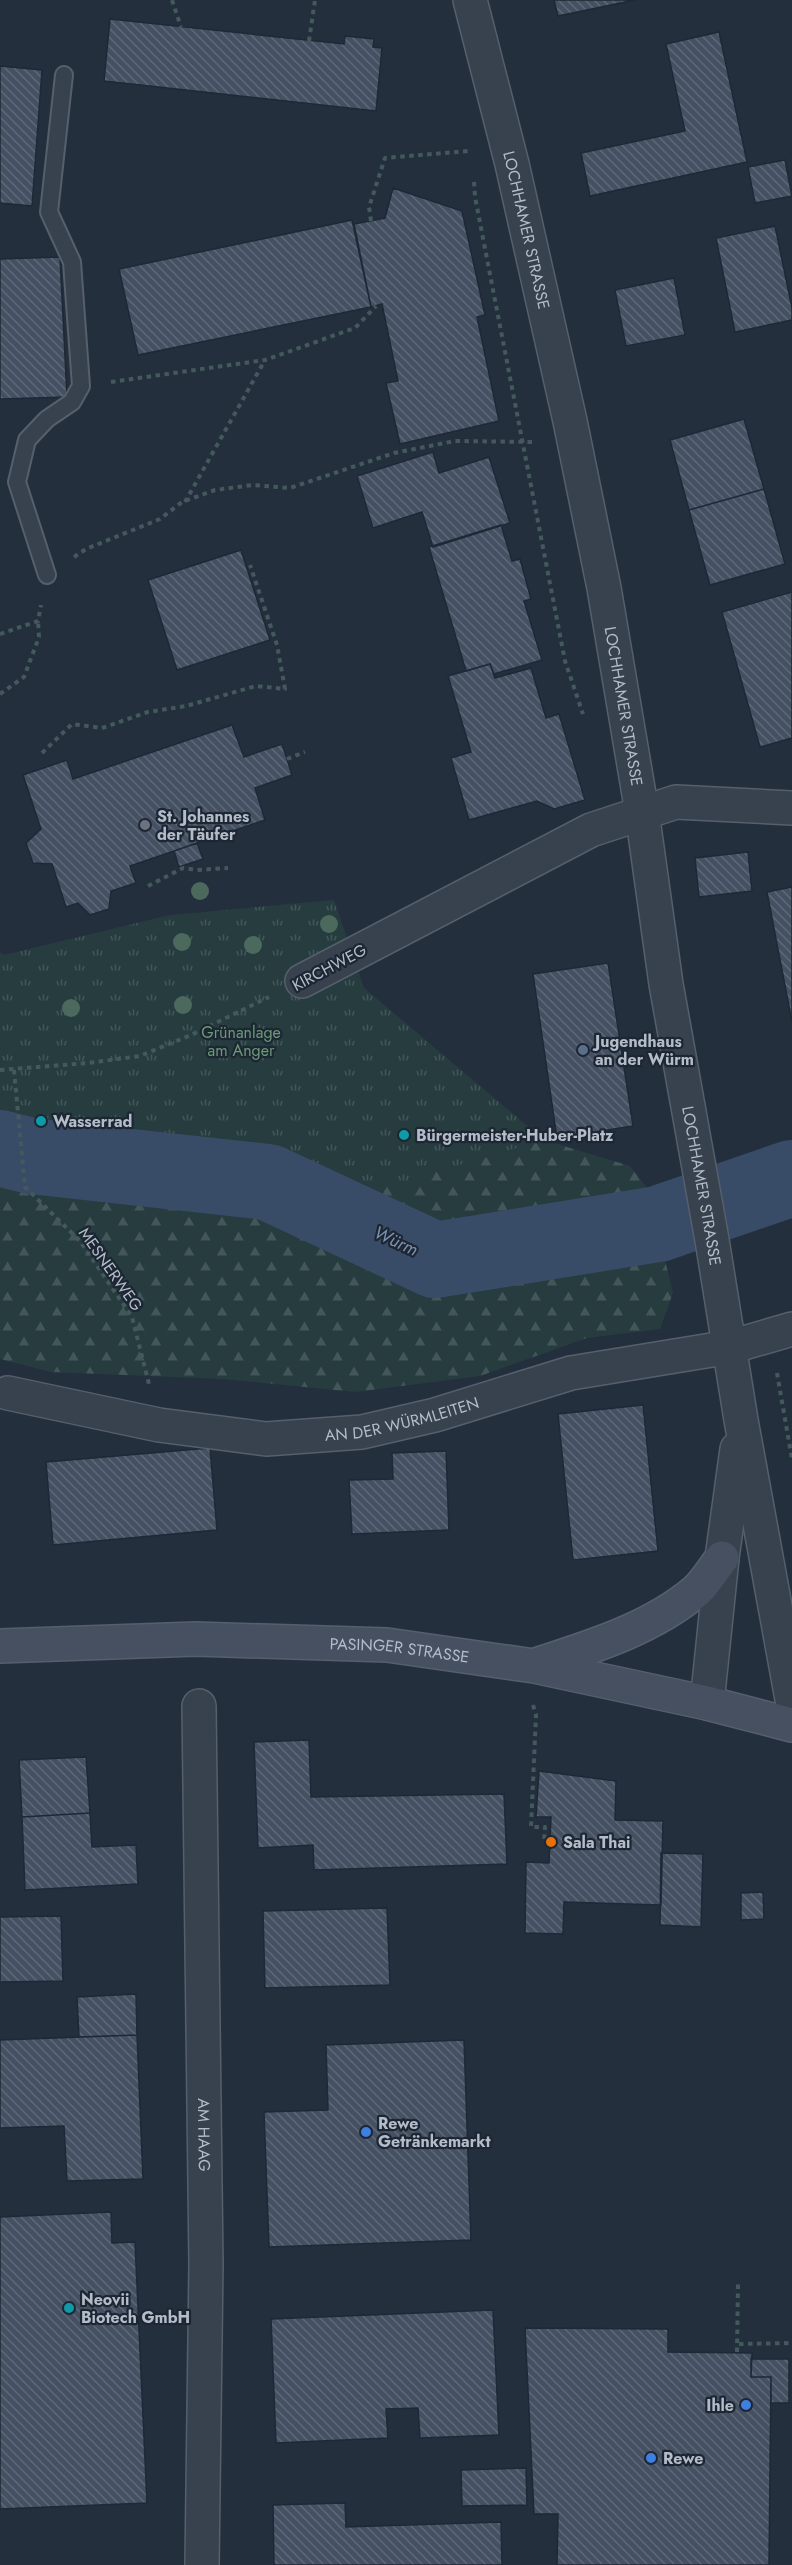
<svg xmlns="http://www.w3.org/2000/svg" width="792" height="2565" viewBox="0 0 792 2565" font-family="Jost,sans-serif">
<defs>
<pattern id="forest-firs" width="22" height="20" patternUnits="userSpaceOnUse" patternTransform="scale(1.5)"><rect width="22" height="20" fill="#263c3f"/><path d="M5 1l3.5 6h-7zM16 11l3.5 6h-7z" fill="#435659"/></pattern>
<pattern id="park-tufts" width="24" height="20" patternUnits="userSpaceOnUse" patternTransform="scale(1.5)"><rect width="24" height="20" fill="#263c3f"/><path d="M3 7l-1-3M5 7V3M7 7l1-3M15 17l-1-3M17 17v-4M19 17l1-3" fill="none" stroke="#435659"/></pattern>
<pattern id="building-back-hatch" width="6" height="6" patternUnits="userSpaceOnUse" patternTransform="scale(1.5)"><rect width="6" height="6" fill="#455162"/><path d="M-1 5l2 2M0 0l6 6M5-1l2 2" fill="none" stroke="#5d6877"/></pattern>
</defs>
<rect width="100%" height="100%" fill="#242f3e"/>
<!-- forest -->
<path fill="url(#forest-firs)" d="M 544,1140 L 630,1166 L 648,1189 L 673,1293 L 660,1329 L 587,1338 L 480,1376 L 355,1392 L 223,1379 L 51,1372 L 0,1359 L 0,1176 L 84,1177 L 95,1144 L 398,1183 Z"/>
<!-- park -->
<path fill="url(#park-tufts)" d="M 334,900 L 364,988 L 544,1140 L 398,1183 L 333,1194 L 289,1173 L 84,1177 L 0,1176 L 0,952 L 4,955 L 170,915 Z"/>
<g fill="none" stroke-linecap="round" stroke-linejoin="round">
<!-- river -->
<path stroke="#394c67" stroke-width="76" d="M 0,1148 L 31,1156 L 268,1182 L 435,1260 L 658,1224 L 792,1178"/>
</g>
<!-- building -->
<path fill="url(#building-back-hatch)" stroke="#1f2835" stroke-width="1.5" d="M 554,0 L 635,0 L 558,16 Z
M 110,19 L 344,44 L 345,36 L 374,39 L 373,47 L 382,48 L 376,111 L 104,81 Z
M 719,32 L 747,162 L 590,196 L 581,153 L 685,131 L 666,44 Z
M 0,66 L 42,70 L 32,206 L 0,203 Z
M 785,160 L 792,196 L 755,203 L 748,167 Z
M 393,188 L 462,211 L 485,315 L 477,317 L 499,421 L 400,444 L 386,383 L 398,381 L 382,304 L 371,307 L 354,224 L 385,218 Z
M 352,220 L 371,307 L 138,355 L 119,269 Z
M 775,226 L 792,308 L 792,320 L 735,332 L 716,238 Z
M 60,257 L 67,397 L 0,399 L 0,259 Z
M 674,278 L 685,335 L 626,346 L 615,290 Z
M 744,419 L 764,489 L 689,510 L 670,440 Z
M 433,452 L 439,473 L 489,457 L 510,523 L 433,547 L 422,512 L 373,528 L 357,476 Z
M 764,489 L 785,564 L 710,585 L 689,510 Z
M 501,525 L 512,561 L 520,559 L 531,599 L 524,601 L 542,660 L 494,674 L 490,664 L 466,671 L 429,547 Z
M 241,550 L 270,640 L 177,670 L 148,580 Z
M 792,592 L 792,738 L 760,747 L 722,612 Z
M 490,664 L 495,678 L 531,668 L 546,718 L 559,714 L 585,800 L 554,809 L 537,801 L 469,820 L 451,758 L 471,752 L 448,676 Z
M 232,725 L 244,757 L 282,744 L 287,759 L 292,775 L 255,788 L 265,820 L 130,866 L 136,883 L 111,891 L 109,909 L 90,915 L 78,903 L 66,907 L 52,864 L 33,863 L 26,843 L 41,829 L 23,775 L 67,760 L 73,779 Z
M 197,843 L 203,859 L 179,867 L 174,851 Z
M 748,852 L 752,891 L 699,897 L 695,858 Z
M 792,887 L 792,1022 L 767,892 Z
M 608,963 L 633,1126 L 557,1138 L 533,974 Z
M 643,1405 L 658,1551 L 573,1560 L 558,1414 Z
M 210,1448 L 217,1530 L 53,1545 L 46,1462 Z
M 446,1451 L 449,1530 L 352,1534 L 349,1480 L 393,1479 L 392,1453 Z
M 309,1740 L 311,1797 L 504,1794 L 507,1864 L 314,1870 L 313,1845 L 258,1848 L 254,1742 Z
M 86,1757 L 90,1813 L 22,1817 L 19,1760 Z
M 539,1771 L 616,1781 L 615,1820 L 663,1821 L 661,1905 L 564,1902 L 563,1934 L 525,1933 L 526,1862 L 549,1863 L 551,1817 L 536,1817 Z
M 90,1813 L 92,1847 L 136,1845 L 138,1884 L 25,1890 L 22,1817 Z
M 661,1853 L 703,1854 L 701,1927 L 660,1925 Z
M 763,1892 L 764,1919 L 741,1920 L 741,1893 Z
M 387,1908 L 390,1985 L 265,1988 L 263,1911 Z
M 61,1916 L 63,1981 L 0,1982 L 0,1917 Z
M 136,1994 L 137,2035 L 79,2037 L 77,1997 Z
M 137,2035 L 143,2179 L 67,2181 L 64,2126 L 0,2128 L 0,2040 Z
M 464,2040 L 471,2240 L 269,2247 L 264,2112 L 328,2110 L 326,2045 Z
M 111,2212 L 112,2243 L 135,2242 L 147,2503 L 0,2509 L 0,2217 Z
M 493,2310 L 499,2435 L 420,2438 L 418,2408 L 386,2409 L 388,2438 L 276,2443 L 271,2319 Z
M 525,2328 L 668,2329 L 668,2352 L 752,2353 L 751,2377 L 771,2377 L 769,2565 L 557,2565 L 558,2514 L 534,2514 Z
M 751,2359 L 789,2359 L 789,2403 L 771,2403 L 771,2377 L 751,2377 Z
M 526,2468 L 527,2505 L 462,2506 L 461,2470 Z
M 345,2503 L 346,2527 L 501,2522 L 502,2565 L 274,2565 L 273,2505 Z"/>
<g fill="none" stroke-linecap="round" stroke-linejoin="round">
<defs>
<path id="service" d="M 47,575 L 17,482 L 27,440 L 47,419 L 72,402 L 81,386 L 72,262 L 49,212 L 64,75"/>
<g id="minor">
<path d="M 302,981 L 591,830 L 676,802 L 792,808"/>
<path id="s1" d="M 8,1393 L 159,1425 L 266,1439 L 362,1432 L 435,1415 L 571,1373 L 730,1347 L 792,1329"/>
<path id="s2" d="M 199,1706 L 206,2264 L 202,2565"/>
</g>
<g id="tertiary">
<path id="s3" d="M 470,0 L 512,164 L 570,421 L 604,588 L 642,812 L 666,984 L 712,1240 L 741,1420 L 792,1699"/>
<path d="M 707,1703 L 722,1558 L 737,1449"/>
</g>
<g id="secondary">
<path id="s4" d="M 0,1646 L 196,1639 L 387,1645 L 534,1666 L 707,1703 L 792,1725"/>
<path d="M 536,1665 C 591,1647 651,1629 696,1591 C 706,1582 714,1568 722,1558"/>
</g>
</defs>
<!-- service casing -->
<use href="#service" stroke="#565f6c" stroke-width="20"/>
<!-- minor casing -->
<use href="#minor" stroke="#565f6c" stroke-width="36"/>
<!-- tertiary casing -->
<use href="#tertiary" stroke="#565f6c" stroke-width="36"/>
<!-- secondary casing -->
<use href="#secondary" stroke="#565f6c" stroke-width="36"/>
<!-- path -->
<path stroke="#44595c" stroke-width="4" stroke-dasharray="4.5 4.5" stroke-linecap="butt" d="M 172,0 L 181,27
M 309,41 L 315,0
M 474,182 L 475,197 L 565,661 L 583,714
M 371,221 L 369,207 L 385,158 L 468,151
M 111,382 L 265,360 L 355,328 L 376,306
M 185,502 L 265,360
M 74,557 L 86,549 L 160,519 L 182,502 L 215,490 L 253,485 L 290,488 L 394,453 L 455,441 L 534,442
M 0,634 L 38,621 L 41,605
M 0,694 L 24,677 L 39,637 L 38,621
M 42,753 L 72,724 L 102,728 L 148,712 L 186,706 L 256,686 L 285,689 L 277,645 L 250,565
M 287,759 L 305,752
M 148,886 L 183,868 L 197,870 L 228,868
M 0,1070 L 88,1063 L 140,1056 L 191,1035 L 269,997
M 14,1070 L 25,1187 L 80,1241 L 132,1317 L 149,1384
M 777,1373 L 792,1459
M 533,1705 L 536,1715 L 531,1827 L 545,1827 L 544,1841 L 550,1842
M 739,2344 L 792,2343
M 737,2352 L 738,2284"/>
<!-- service -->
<use href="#service" stroke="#38414e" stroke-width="16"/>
<!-- minor -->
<use href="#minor" stroke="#38414e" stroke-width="33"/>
<!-- tertiary -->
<use href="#tertiary" stroke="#38414e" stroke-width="33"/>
<!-- secondary -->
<use href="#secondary" stroke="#465061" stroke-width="33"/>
</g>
<!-- trees -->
<g fill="#4b6a5d">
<circle cx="200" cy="891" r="9"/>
<circle cx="329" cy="924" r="9"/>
<circle cx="182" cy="942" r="9"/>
<circle cx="253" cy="945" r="9"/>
<circle cx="183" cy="1005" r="9"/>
<circle cx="71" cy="1008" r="9"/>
</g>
<!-- markers -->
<circle fill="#6b7280" stroke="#1d2633" stroke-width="2" cx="145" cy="825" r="6"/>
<circle fill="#5c6f8a" stroke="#1d2633" stroke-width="2" cx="583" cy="1050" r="6"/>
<g fill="#0f9aa8" stroke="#1d2633" stroke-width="2">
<circle cx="41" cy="1121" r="6"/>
<circle cx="404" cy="1135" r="6"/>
<circle cx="69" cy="2308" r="6"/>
</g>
<circle fill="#e8710a" stroke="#1d2633" stroke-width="2" cx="551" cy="1842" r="6"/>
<g fill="#3f7fe0" stroke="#1d2633" stroke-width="2">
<circle cx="366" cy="2132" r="6"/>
<circle cx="746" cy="2405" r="6"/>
<circle cx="651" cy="2458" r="6"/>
</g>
<g text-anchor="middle" stroke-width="4.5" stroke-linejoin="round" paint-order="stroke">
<!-- street labels -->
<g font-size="16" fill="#b4bcc9" stroke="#1d2633">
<text dy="6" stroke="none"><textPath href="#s3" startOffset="237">LOCHHAMER STRASSE</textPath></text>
<text dy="6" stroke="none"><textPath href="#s3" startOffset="723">LOCHHAMER STRASSE</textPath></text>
<text transform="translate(329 967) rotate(-28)" y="6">KIRCHWEG</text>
<text dy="6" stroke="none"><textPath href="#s3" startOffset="1209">LOCHHAMER STRASSE</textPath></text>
<text transform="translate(111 1269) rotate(55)" y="6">MESNERWEG</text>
<text dy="6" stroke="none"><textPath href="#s1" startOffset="400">AN DER WÜRMLEITEN</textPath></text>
<text dy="6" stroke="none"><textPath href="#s4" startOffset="400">PASINGER STRASSE</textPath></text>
<text dy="6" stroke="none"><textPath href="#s2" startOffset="429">AM HAAG</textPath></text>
</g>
<!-- poi labels -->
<g font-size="16" font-weight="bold" fill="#b4bcc9" stroke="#1d2633" text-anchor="start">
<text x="157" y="822">St. Johannes<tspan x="157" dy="18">der Täufer</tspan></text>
<text x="595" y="1047">Jugendhaus<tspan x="595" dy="18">an der Würm</tspan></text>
<text x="53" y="1127">Wasserrad</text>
<text x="416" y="1141">Bürgermeister-Huber-Platz</text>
<text x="563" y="1848">Sala Thai</text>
<text x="378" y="2129">Rewe<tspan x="378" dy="18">Getränkemarkt</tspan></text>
<text x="81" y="2305">Neovii<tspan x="81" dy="18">Biotech GmbH</tspan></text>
<text x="734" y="2411" text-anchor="end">Ihle</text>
<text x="663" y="2464">Rewe</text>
</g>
<!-- park labels -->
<g font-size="16" fill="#6b9a76" stroke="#1d2633">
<text x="241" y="1038">Grünanlage<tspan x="241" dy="18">am Anger</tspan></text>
</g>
<!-- water labels -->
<g font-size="18" font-style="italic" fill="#7c92b1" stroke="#1d2633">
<text transform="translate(396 1241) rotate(25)" y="6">Würm</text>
</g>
</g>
</svg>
